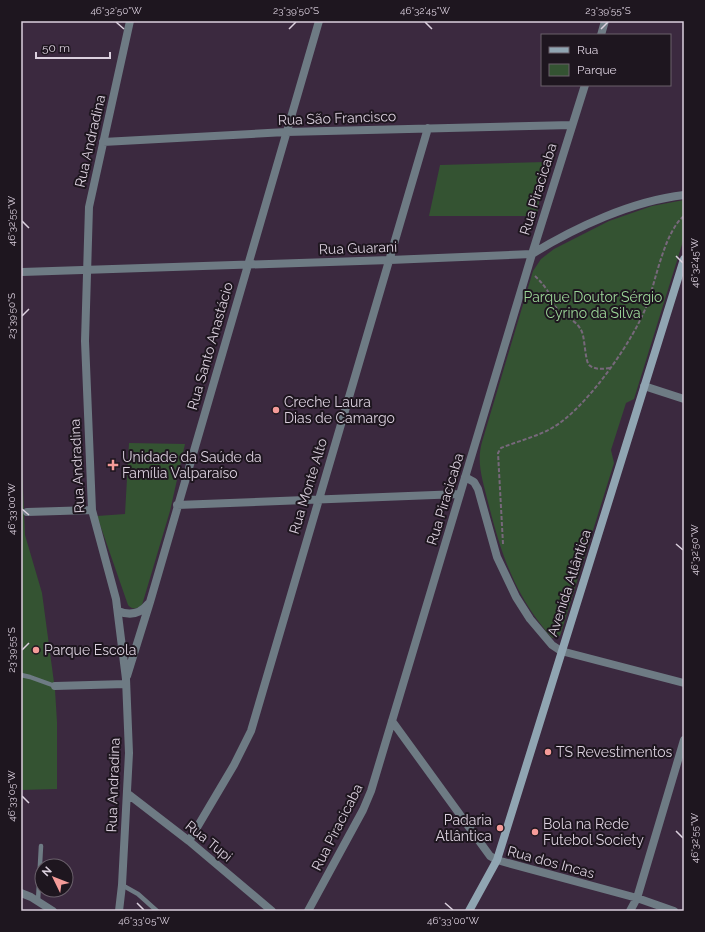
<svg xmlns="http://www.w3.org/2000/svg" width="705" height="932" viewBox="0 0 705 932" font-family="Raleway,sans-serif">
<rect width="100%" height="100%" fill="#3b293f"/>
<!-- green -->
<path fill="#345332" d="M 545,162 L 537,216 L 429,216 L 440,165 Z
M 684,200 L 684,238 L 634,399 L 626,403 L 611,450 L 614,463 L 560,636 L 552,638 C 547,633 543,627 539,622 C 511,585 499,546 488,502 C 483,481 476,463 482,442 L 533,271 L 541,259 L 554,249 L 609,221 L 652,206 Z
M 21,443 L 25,535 L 42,593 L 55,690 L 57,722 L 57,789 L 21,790 Z
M 129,443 L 185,444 L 170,511 L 142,605 C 137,609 132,610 128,605 L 97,516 L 125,514 Z"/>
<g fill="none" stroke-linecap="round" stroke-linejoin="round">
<!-- path -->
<path stroke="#77687b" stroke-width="2" stroke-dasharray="4 2" stroke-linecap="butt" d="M 535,276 C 539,280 543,284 547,290 C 551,296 553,305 559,311 C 567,319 576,319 582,332 C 585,340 585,360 589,365 C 595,370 603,369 610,368
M 503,544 L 498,453 L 501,448 C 518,441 536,437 552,428 C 586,409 635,339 648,302 C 656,279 665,231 684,216"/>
<!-- service -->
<path stroke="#6e7b84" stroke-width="4.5" d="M 21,675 L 30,677 L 55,686
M 122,885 L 138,894 L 157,911
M 38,901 L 41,846"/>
<!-- minor -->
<path stroke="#6e7b84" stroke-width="8" d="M 601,35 L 605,21
M 103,142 L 286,132 L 572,125
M 22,272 L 390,260 L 532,254 C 576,227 632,201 684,195
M 644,386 L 684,399
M 465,477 L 474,482 L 478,489 L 497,557 L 516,597 L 530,619 L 552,645 L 561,651 L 684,683
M 177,505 L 460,494
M 27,512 L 92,510
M 118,611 C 130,616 140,614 148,604
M 127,676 L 150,602 L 319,21
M 55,686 L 126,684
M 392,721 L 490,856 L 497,860 L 637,898 L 674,911
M 128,794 L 189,841 L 272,911
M 189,841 L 234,765 L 251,731 C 309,530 370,329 428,128
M 21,893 L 31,897 L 53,911
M 119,911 L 122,885 L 129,753 L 126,679 L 116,599 L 92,510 L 85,341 L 89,207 L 130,21
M 308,911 L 363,810 L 371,791 L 532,254 L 585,85
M 630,911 L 637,898 L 684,740"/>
<!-- secondary -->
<path stroke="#90a5b2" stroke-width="8" d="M 469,911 L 497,860 L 684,259"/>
</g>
<!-- ticks -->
<path fill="none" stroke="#dbd0de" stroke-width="1.5" d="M 116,22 L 124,29M 425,22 L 432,29M 289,29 L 296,22M 601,29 L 608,22M 22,221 L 29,228M 676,256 L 683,263M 22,316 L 29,309M 22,509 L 29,515M 676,544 L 683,550M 22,650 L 29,643M 22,796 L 29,803M 676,831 L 683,838M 137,903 L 144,910M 445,903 L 453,910"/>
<!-- markers -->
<g fill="#f59b99" stroke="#1e161f" stroke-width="1.5">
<circle cx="276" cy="410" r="4"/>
<path d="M111 459h4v4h4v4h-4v4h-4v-4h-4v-4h4z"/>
<circle cx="36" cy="650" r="4"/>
<circle cx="548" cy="752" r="4"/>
<circle cx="500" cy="828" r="4"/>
<circle cx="535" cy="832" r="4"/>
</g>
<g text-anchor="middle" stroke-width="4" stroke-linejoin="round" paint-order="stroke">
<!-- street labels -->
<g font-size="14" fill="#dbd0de" stroke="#1e161f">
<text transform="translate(337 118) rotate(-2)" y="5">Rua São Francisco</text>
<text transform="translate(90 141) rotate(-77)" y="5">Rua Andradina</text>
<text transform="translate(538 189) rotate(-73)" y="5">Rua Piracicaba</text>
<text transform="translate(358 248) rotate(-2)" y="5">Rua Guarani</text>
<text transform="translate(210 346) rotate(-74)" y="5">Rua Santo Anastácio</text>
<text transform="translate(77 466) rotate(-93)" y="5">Rua Andradina</text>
<text transform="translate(308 486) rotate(-73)" y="5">Rua Monte Alto</text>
<text transform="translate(445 499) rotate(-73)" y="5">Rua Piracicaba</text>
<text transform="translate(569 583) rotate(-72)" y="5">Avenida Atlântica</text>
<text transform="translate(113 785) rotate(-88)" y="5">Rua Andradina</text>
<text transform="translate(337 827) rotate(-63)" y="5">Rua Piracicaba</text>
<text transform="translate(209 841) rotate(39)" y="5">Rua Tupi</text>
<text transform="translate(551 862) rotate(15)" y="5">Rua dos Incas</text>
</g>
<!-- park labels -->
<g font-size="14" fill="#9cd698" stroke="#1e161f">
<text x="593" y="302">Parque Doutor Sérgio<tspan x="593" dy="16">Cyrino da Silva</tspan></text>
</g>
<!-- poi labels -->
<g font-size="14" fill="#dbd0de" stroke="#1e161f" text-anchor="start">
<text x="284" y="407">Creche Laura<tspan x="284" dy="16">Dias de Camargo</tspan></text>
<text x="122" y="462">Unidade da Saúde da<tspan x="122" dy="16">Família Valparaíso</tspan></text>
<text x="44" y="655">Parque Escola</text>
<text x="556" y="757">TS Revestimentos</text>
<text x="492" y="825" text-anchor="end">Padaria<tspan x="492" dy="16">Atlântica</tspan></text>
<text x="543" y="829">Bola na Rede<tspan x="543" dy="16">Futebol Society</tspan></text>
</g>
</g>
<!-- border -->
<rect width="705" height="932" fill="none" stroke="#1e161f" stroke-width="44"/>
<!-- legend -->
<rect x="541" y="34" width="130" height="52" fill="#1e161f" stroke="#6a606b"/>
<rect x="549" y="47" width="20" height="6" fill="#90a5b2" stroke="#6a606b"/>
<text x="577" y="54" font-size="12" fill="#dbd0de">Rua</text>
<rect x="549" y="64" width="20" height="12" fill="#345332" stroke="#6a606b"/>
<text x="577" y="74" font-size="12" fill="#dbd0de">Parque</text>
<!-- north arrow -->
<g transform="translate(54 878) rotate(313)"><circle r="19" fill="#1e161f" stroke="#6a606b"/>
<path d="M0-3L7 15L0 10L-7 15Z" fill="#f59b99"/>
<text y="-6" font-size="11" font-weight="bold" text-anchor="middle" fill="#dbd0de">N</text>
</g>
<!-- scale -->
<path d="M36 52v6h74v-6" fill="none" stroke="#dbd0de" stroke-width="2"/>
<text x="42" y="52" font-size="12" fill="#dbd0de" stroke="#1e161f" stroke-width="3" paint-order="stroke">50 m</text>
<rect x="22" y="22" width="661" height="888" fill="none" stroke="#dbd0de" stroke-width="1.5"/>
<g font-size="10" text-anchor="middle" fill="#dbd0de">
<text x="116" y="14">46°32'50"W</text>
<text x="296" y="14">23°39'50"S</text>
<text x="425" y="14">46°32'45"W</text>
<text x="608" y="14">23°39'55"S</text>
<text transform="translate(11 221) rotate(-90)" y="4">46°32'55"W</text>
<text transform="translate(694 263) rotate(-90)" y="4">46°32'45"W</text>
<text transform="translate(11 316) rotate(-90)" y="4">23°39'50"S</text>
<text transform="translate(11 509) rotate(-90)" y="4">46°33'00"W</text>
<text transform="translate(694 550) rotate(-90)" y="4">46°32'50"W</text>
<text transform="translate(11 650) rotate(-90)" y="4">23°39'55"S</text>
<text transform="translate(11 796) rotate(-90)" y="4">46°33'05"W</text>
<text transform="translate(694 838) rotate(-90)" y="4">46°32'55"W</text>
<text x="144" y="924">46°33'05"W</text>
<text x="453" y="924">46°33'00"W</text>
</g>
</svg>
